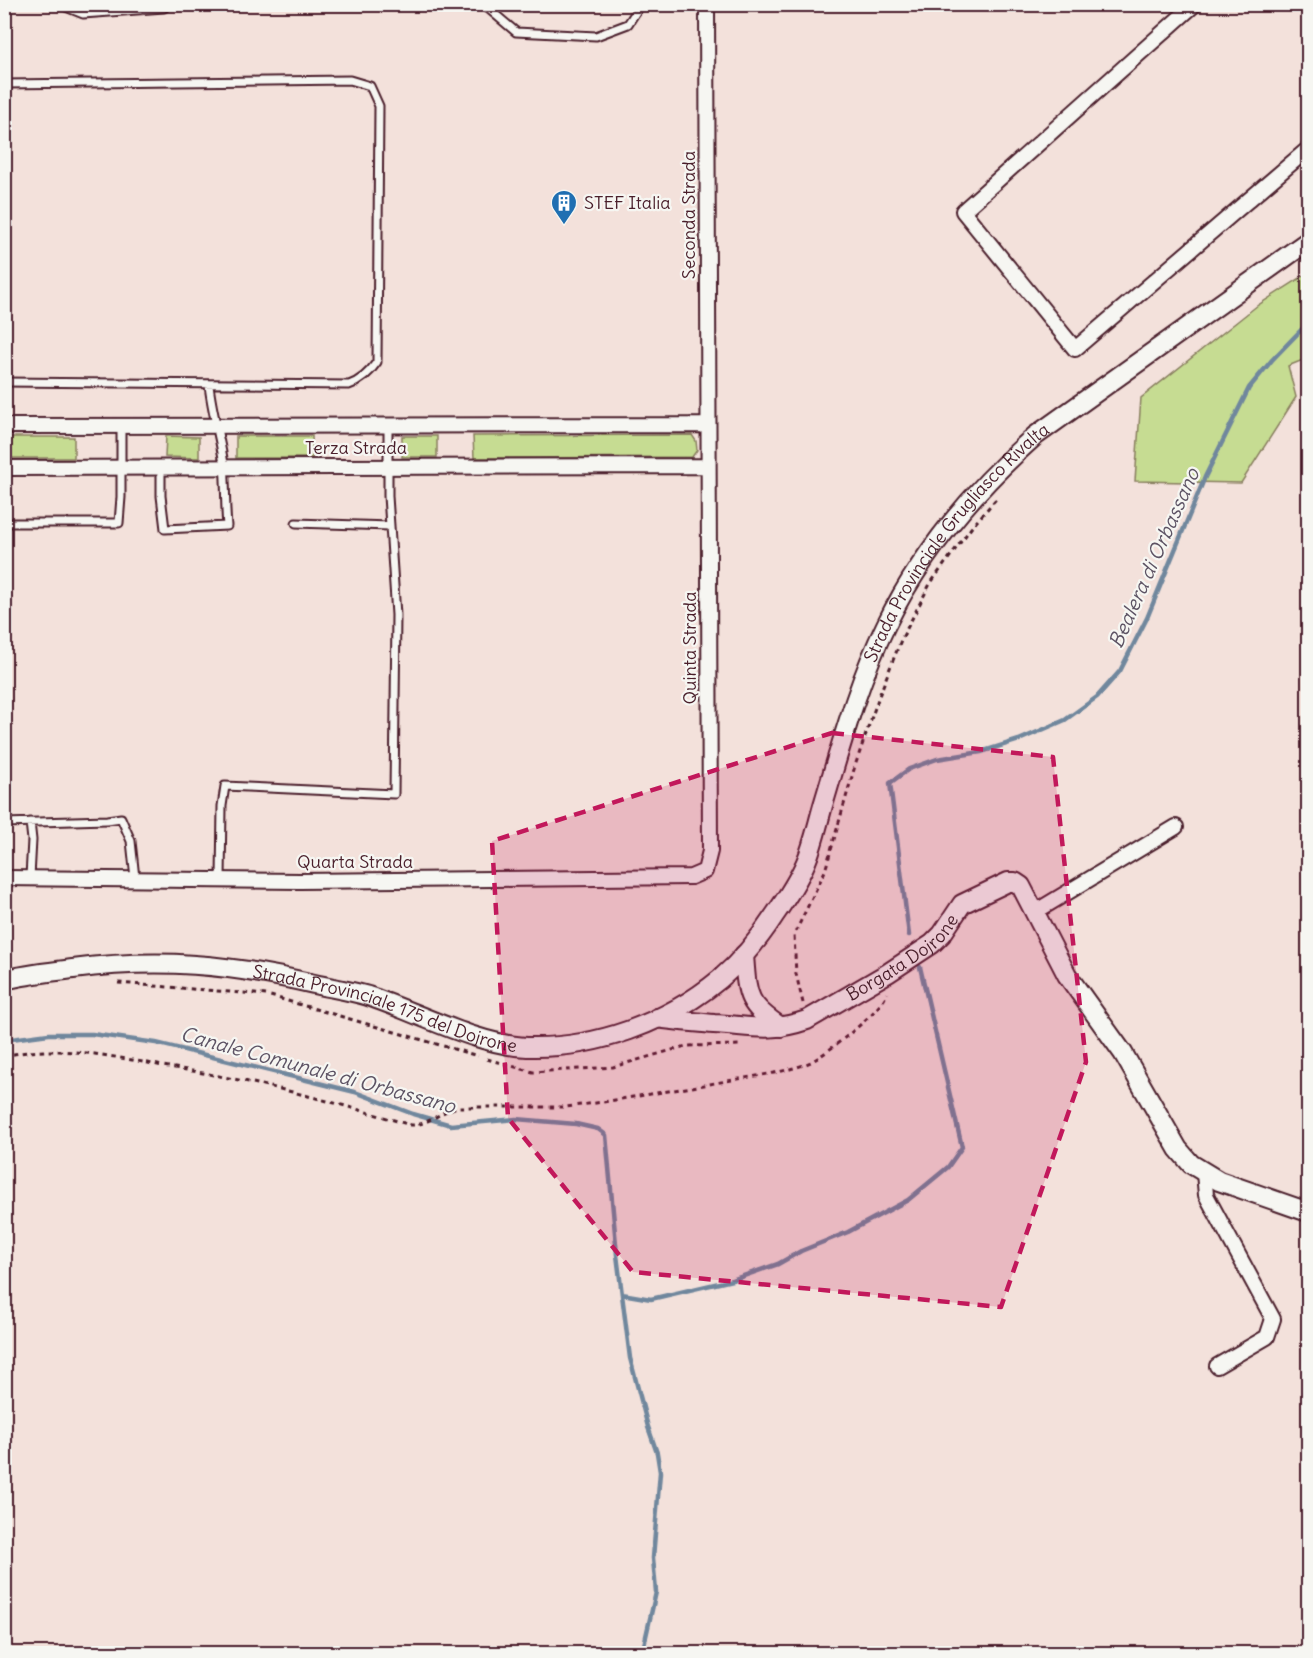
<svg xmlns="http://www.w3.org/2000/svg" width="1313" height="1658" viewBox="0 0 1313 1658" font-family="Delius,sans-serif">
<rect width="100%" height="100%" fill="#f3e1db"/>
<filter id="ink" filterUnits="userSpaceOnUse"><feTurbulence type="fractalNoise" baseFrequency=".0167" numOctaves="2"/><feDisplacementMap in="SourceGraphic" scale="12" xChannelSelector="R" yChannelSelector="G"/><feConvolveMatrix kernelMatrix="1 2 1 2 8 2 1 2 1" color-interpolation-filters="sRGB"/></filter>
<g filter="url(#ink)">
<!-- green -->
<path fill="#c6dc92" stroke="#887e5e" stroke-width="1.5" d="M 1308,273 L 1308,358 L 1288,366 L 1296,397 L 1241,483 L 1135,481 L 1141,398 L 1258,305 Z
M 692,435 L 696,441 L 697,450 L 692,457 L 474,458 L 473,436 Z
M 166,436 L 199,437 L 199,458 L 165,457 Z
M 236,436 L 312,436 L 312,458 L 236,458 Z
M 402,436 L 437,436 L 437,457 L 402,457 Z
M 5,437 L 74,437 L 74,458 L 5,458 Z"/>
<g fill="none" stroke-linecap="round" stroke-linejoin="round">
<!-- stream -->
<path stroke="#6f879d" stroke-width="4.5" d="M 909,935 L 890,783 L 909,769 L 937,759 L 981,752 L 1019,740 L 1065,720 L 1097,697 L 1120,671 L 1147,618 L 1205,477 L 1249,388 L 1272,360 L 1304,327 L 1308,325
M 4,1040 L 49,1034 L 92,1034 L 156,1043 L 355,1092 L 413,1114 L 451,1125 L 516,1119 L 576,1124 L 598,1129 L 606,1135 L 617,1255 L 630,1358 L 648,1427 L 657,1453 L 660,1472 L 653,1558 L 656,1592 L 642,1654
M 622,1294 L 651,1299 L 732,1280 L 778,1264 L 801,1251 L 848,1232 L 908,1200 L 948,1167 L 962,1147 L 920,967"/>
<defs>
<path id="lane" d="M 58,4 L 83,14 L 164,8 L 169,4
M 483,4 L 516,32 L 596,36 L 628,24 L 641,4
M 4,84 L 350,80 L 370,86 L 379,106 L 377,362 C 370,372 361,381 349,385 L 4,382
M 161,467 L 161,496 L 165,529 L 227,526 C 225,505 226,484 224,464 C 220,438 212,412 209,385
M 4,523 L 119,523 L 121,497 L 121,427
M 296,523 L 390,526
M 4,823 L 107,820 L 121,818 L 131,841 L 135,878
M 30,877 L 32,840 L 30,822
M 221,879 L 222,806 L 225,786 L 394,794 L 396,615 L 388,496 L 388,425"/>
<path id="street" d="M 1195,4 L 963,211 L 1075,349 L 1308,149
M 4,426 L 707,425
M 4,468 L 707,466
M 4,878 L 300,881 L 691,877 L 705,871 L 710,851 L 707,4
M 1035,912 L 1176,827
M 1204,1173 L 1206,1195 L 1273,1319 L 1267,1337 L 1217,1366"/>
<g id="secondary">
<path d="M 744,955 C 747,995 746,1004 781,1027"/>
<path id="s1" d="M 4,980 C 27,974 50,972 73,969 C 159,958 230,964 314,984 C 332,988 351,991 368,996 C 416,1012 478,1045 527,1047 C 595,1049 667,1023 720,979 C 741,961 759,939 774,916 C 786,899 798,881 806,862 C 814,843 818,822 824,802 C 842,742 858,682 886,625 C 922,551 974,490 1035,436 L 1308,241"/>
<path id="s2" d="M 657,1018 C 677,1021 695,1022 714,1024 C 752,1026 769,1033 807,1020 L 888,973 L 932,944 L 942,934 L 962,904 L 1008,882 L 1015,882 L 1021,886 L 1067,975 L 1123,1053 L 1178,1149 L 1191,1164 L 1219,1181 L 1308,1212"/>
</g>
</defs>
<!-- lane casing -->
<use href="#lane" stroke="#4a1f2b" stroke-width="11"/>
<!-- street casing -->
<use href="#street" stroke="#4a1f2b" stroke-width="18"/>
<!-- secondary casing -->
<use href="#secondary" stroke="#4a1f2b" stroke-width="22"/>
<!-- path -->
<path stroke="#4a1f2b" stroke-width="3" stroke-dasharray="4.5 4.5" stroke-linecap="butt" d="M 118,983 L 267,995 L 478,1056
M 803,1003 L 796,974 L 794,935 L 825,871 L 855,766 L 879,696 L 901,640 L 930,584 L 971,528 L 996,499
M 4,1056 C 56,1044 112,1056 163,1066 C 205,1073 247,1081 288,1091 C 330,1101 370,1113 411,1125 C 430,1125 441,1110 459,1107 L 566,1107 L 603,1102 L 774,1073 C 787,1070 799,1067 811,1062 C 827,1053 883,1010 887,993
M 487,1059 L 533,1072 L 613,1067 L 686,1046 L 743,1045"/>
<!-- lane -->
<use href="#lane" stroke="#f6f6f2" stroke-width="7"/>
<!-- street -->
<use href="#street" stroke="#f6f6f2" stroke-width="14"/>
<!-- secondary -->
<use href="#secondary" stroke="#f6f6f2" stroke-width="18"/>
</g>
</g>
<!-- marked area -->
<path fill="#c2185b" fill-opacity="0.2" stroke="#c2185b" stroke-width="4.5" stroke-dasharray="12 8" stroke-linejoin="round" d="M 832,733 L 1053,757 L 1086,1062 L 1001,1307 L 633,1272 L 508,1118 L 492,841 Z"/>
<!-- icons -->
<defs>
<symbol id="building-pin" viewBox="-11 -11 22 30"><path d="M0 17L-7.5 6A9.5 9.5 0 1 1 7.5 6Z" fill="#1f6fb2" stroke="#f6f6f2"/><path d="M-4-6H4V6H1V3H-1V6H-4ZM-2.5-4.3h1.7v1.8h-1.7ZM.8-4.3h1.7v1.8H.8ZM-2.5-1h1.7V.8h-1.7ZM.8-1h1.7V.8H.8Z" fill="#fff"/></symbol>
</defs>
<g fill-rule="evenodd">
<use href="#building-pin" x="549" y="188" width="30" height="40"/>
</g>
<g text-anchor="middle" stroke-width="4.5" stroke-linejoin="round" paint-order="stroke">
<!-- poi labels -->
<g font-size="18" fill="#4a1f2b" stroke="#f6f6f2" text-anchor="start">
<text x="584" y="209">STEF Italia</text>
</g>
<!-- street labels -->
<g font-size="18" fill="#4a1f2b" stroke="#f6f6f2">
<text transform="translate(689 215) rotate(-90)" y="6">Seconda Strada</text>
<text x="356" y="454">Terza Strada</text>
<text dy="6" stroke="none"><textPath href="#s1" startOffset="1250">Strada Provinciale Grugliasco Rivalta</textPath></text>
<text transform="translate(690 648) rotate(-90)" y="6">Quinta Strada</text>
<text x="355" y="868">Quarta Strada</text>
<text dy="6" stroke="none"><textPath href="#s2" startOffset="266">Borgata Dojrone</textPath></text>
<text dy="6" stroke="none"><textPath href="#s1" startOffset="388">Strada Provinciale 175 del Dojrone</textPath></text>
</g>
<!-- water labels -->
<g font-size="20" font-style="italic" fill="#5d5364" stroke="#f6f6f2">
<text transform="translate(1154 558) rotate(-66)" y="7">Bealera di Orbassano</text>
<text transform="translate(318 1070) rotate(15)" y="7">Canale Comunale di Orbassano</text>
</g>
</g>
<!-- margin -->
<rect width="1313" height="1658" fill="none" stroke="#f6f6f2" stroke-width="24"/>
<rect x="12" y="12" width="1289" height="1634" fill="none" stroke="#4a1f2b" stroke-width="2" filter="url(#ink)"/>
</svg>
